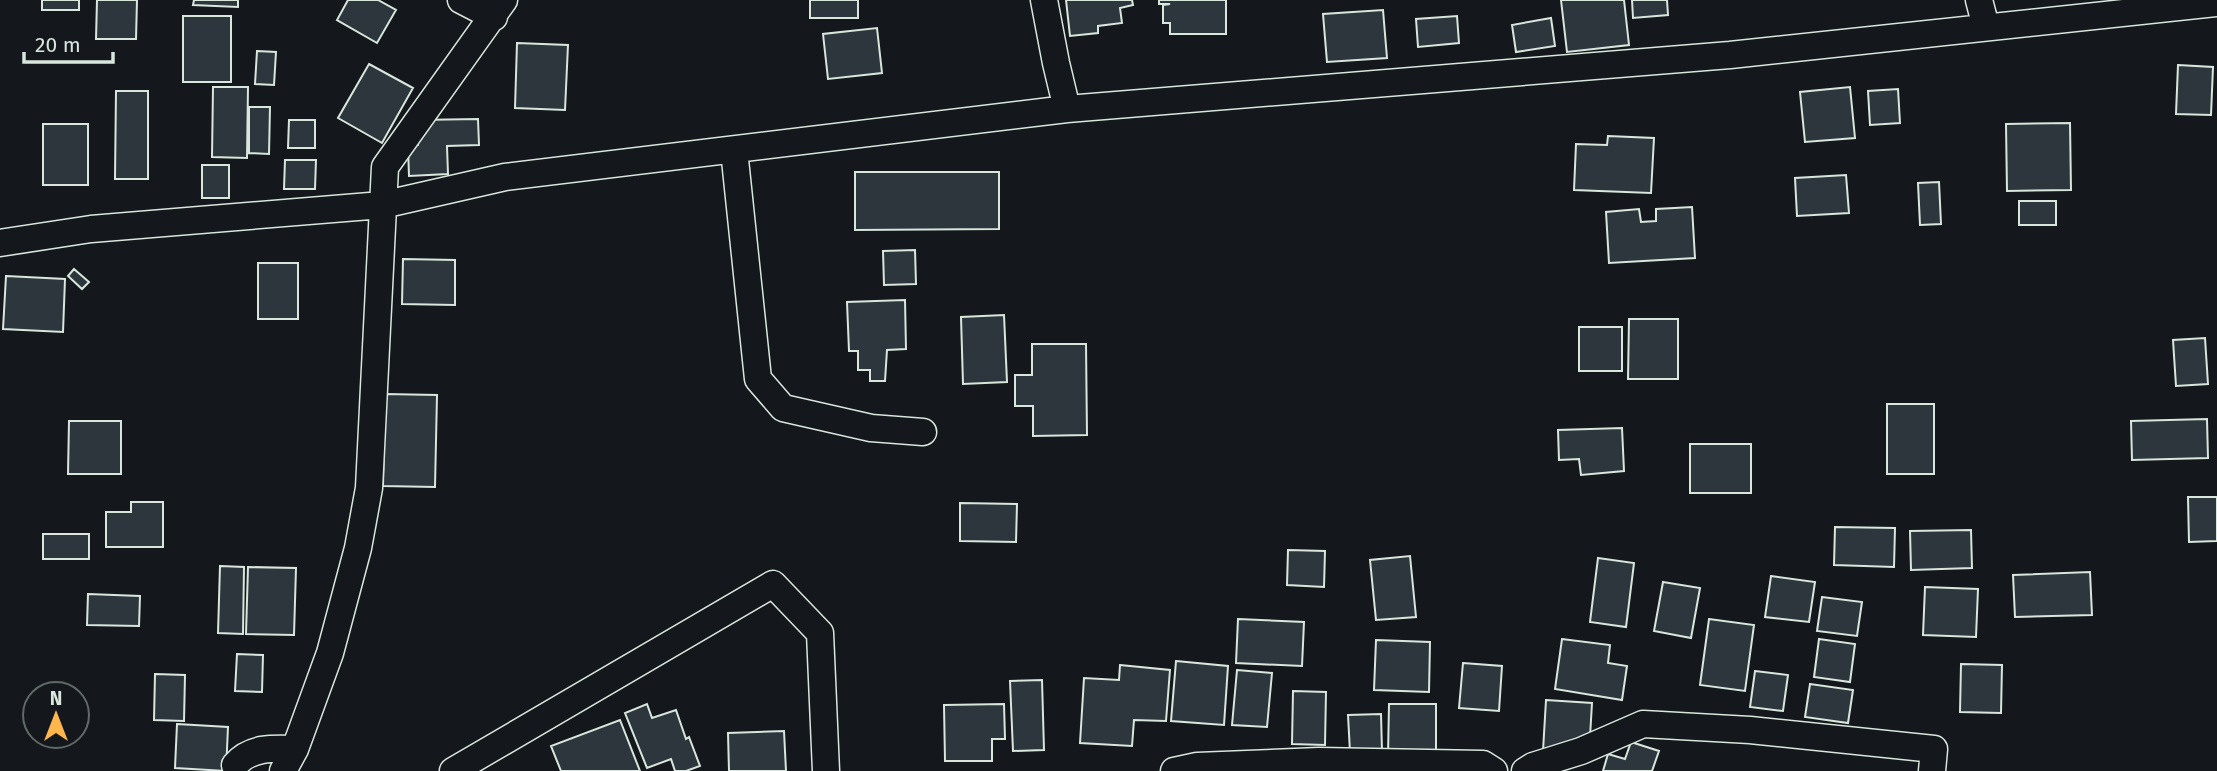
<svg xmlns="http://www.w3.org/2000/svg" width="2217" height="771" viewBox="0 0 2217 771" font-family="'Fira Sans',sans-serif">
<rect width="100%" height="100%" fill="#14181c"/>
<!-- building -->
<path fill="#2c363c" stroke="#d8e6dc" stroke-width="2" d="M 42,0 L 79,0 L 79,10 L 42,10 Z
M 97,0 L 137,0 L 136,39 L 96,39 Z
M 194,0 L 238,0 L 238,7 L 193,5 Z
M 348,0 L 378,0 L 396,10 L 377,43 L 337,20 Z
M 810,0 L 858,0 L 858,18 L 810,18 Z
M 1066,0 L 1132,0 L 1133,5 L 1120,8 L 1122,23 L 1098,26 L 1098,33 L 1070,36 Z
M 1159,0 L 1226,0 L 1226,34 L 1170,34 L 1170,23 L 1163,23 L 1163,5 L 1170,4 L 1159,4 Z
M 1561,0 L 1624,0 L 1629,45 L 1567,52 Z
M 1632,0 L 1667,0 L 1668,15 L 1633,18 Z
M 1383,10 L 1387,58 L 1327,62 L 1323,14 Z
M 183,16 L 231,16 L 231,82 L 183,82 Z
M 1457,16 L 1459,43 L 1418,47 L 1416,19 Z
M 1551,18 L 1555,46 L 1516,52 L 1512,25 Z
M 877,28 L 882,73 L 828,79 L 823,34 Z
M 517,43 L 568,45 L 565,110 L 515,108 Z
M 257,51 L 276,52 L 274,85 L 255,84 Z
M 369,64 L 413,88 L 382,143 L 338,118 Z
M 2178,65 L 2213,67 L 2211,115 L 2176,114 Z
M 213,87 L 248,87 L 247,158 L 212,157 Z
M 1850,87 L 1855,138 L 1805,142 L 1800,92 Z
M 1898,89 L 1900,123 L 1870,125 L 1868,91 Z
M 116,91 L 148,91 L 148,179 L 115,179 Z
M 249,107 L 270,107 L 269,154 L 249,153 Z
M 478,119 L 479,145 L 447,146 L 448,174 L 409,176 L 408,147 L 418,145 L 417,120 Z
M 289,120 L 315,120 L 315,148 L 288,148 Z
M 2070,123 L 2071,190 L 2007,191 L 2006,124 Z
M 43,124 L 88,124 L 88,185 L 43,185 Z
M 1608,136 L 1654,138 L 1651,193 L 1574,190 L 1576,144 L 1607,145 Z
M 285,160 L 316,160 L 315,189 L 284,189 Z
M 202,165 L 229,165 L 229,198 L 202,198 Z
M 855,172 L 999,172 L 999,229 L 855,230 Z
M 1846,175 L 1849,213 L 1797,216 L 1795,178 Z
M 1939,182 L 1941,224 L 1920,225 L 1918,183 Z
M 2019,201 L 2056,201 L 2056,225 L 2019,225 Z
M 1692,207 L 1695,258 L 1609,263 L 1606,212 L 1639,209 L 1641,222 L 1656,221 L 1656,209 Z
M 915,250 L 916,284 L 884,285 L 883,251 Z
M 403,259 L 455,260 L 455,305 L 402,304 Z
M 258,263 L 298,263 L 298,319 L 258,319 Z
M 74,269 L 89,282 L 82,289 L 68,276 Z
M 6,276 L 65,279 L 63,332 L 3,329 Z
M 905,300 L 906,349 L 887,350 L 885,381 L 870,381 L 870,370 L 858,370 L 858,351 L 849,351 L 847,302 Z
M 1004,315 L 1007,382 L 963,384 L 961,317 Z
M 1629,319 L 1678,319 L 1678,379 L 1628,379 Z
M 1579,327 L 1622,327 L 1622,371 L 1579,371 Z
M 2205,338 L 2208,384 L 2176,386 L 2173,340 Z
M 1032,344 L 1086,344 L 1087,435 L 1033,436 L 1033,406 L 1015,406 L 1015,375 L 1032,375 Z
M 385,394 L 437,395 L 435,487 L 383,486 Z
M 1887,404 L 1934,404 L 1934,474 L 1887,474 Z
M 2207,419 L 2208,458 L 2132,460 L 2131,421 Z
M 69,421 L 121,421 L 121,474 L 68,474 Z
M 1622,428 L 1624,471 L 1581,475 L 1579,459 L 1559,460 L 1558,430 Z
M 1690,444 L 1751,444 L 1751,493 L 1690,493 Z
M 2188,497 L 2217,497 L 2217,541 L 2189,542 Z
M 131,502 L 163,502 L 163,547 L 106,547 L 106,512 L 131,512 Z
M 960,503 L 1017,504 L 1016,542 L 960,541 Z
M 1835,527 L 1895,528 L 1894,567 L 1834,565 Z
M 1971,530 L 1972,568 L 1911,570 L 1910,531 Z
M 43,534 L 89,534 L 89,559 L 43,559 Z
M 1288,550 L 1325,551 L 1324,587 L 1287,585 Z
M 1410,556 L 1416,617 L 1376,620 L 1370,560 Z
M 1598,558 L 1634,563 L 1626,627 L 1590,622 Z
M 220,566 L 244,567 L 243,634 L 218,633 Z
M 248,567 L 296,568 L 294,635 L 246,634 Z
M 2090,572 L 2092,615 L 2015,617 L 2013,575 Z
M 1771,576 L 1815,582 L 1809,622 L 1765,617 Z
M 1663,582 L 1700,588 L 1691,638 L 1654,631 Z
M 1925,587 L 1978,589 L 1976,637 L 1923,635 Z
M 88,594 L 140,596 L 139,626 L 87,625 Z
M 1822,597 L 1862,602 L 1857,636 L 1817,631 Z
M 1238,619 L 1304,622 L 1302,666 L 1236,663 Z
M 1709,619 L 1754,625 L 1745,691 L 1700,685 Z
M 1562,639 L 1610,645 L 1608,663 L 1627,666 L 1622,700 L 1555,689 Z
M 1819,639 L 1855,644 L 1850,682 L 1814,677 Z
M 1376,640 L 1430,642 L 1429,692 L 1374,690 Z
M 237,654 L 263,655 L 262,692 L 235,691 Z
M 1176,661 L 1228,666 L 1224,725 L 1171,721 Z
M 1463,663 L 1502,666 L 1499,711 L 1459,708 Z
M 1961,664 L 2002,665 L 2001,713 L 1960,712 Z
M 1120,665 L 1170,670 L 1166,721 L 1134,720 L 1132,746 L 1080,743 L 1084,678 L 1119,680 Z
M 1237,670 L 1272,673 L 1267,727 L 1232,725 Z
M 1755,671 L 1788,675 L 1783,711 L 1750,707 Z
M 155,674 L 185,675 L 184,721 L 154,720 Z
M 1042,680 L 1044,750 L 1013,751 L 1010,681 Z
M 1810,684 L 1853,690 L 1848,723 L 1805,717 Z
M 1293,691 L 1326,692 L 1325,745 L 1292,744 Z
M 1546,700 L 1592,703 L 1589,754 L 1543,751 Z
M 647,704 L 652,718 L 676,710 L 686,739 L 689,737 L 700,766 L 686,771 L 675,771 L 671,759 L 647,768 L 625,713 Z
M 1004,704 L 1005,739 L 992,739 L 992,761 L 945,761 L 944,705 Z
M 1389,704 L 1436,704 L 1436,757 L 1388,756 Z
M 1381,714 L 1382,751 L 1350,752 L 1348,715 Z
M 620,720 L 640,771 L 561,771 L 551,746 Z
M 177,724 L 228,727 L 226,771 L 175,768 Z
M 784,731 L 786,771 L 729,771 L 728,733 Z
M 1631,742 L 1659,751 L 1652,771 L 1603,771 L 1608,754 L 1625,759 Z"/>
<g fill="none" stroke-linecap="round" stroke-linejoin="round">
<defs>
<path id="street" d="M 461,0 L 494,17
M 1044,0 L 1056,63 L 1067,109
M 1979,0 L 1986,27
M 734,150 L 758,379 L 783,408 L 871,428 L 923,432
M 0,243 L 91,229 L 382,205 L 505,177 L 1067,109 L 1730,55 L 2217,3
M 235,765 C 250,747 273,748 295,749
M 283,771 L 295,749 L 330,653 L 358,548 L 369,488 L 385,167 L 504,0
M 453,771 L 773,584 L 820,633 L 826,771
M 1174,771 L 1197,766 L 1319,761 L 1483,764 L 1494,771
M 1525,771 L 1533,766 L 1581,751 L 1643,724 L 1750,730 L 1934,749 L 1932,771"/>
</defs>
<!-- street casing -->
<use href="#street" stroke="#d8e6dc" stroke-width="29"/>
<!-- street -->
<use href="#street" stroke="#14181c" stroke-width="26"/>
</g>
<!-- north arrow -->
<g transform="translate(56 715)"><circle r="33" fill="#14181c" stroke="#626a69" stroke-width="2"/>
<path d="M0-5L12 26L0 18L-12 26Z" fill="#ffb74d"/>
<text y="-10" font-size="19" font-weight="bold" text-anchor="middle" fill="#d8e6dc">N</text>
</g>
<!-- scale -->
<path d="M24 52v10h89v-10" fill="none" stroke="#d8e6dc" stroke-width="3.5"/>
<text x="35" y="52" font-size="21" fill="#d8e6dc" stroke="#14181c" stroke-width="5" paint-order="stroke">20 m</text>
</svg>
